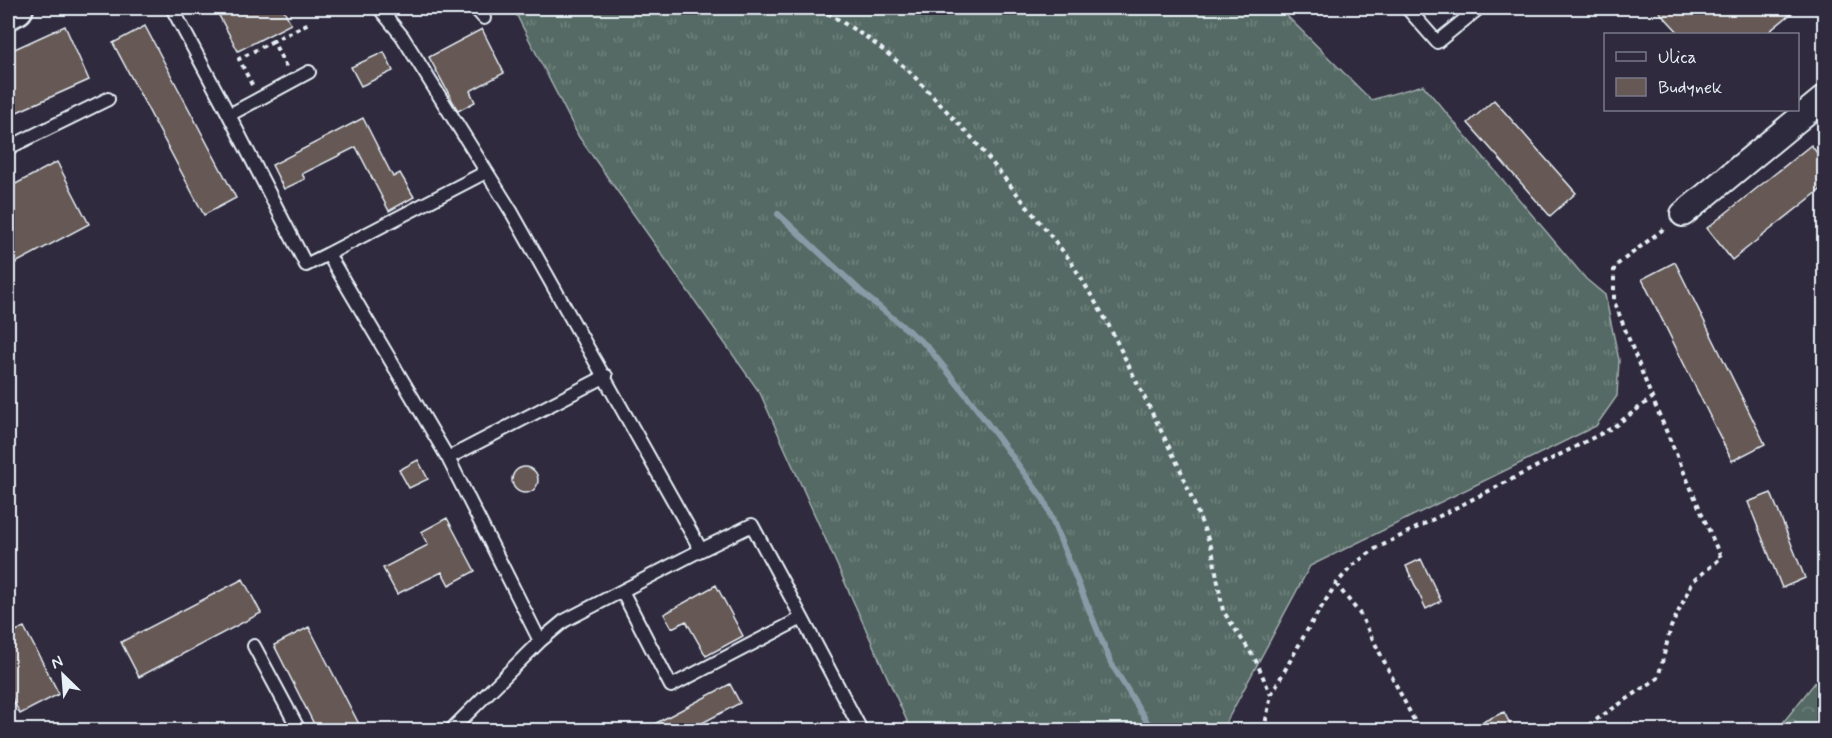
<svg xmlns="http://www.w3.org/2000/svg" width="1832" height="738" viewBox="0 0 1832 738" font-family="Mynerve,sans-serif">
<defs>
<pattern id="grass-tufts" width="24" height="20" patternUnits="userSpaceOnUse" patternTransform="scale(1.5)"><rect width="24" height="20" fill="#576b65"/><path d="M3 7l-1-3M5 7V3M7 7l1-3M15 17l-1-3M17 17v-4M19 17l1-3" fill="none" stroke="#6f817c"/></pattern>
<pattern id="forest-crowns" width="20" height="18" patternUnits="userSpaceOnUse" patternTransform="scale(1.5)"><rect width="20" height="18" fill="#576b65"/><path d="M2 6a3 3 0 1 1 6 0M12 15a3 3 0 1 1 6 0" fill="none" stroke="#6f817c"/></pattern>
</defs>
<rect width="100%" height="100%" fill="#2f2a3d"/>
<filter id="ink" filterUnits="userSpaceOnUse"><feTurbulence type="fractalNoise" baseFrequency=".0167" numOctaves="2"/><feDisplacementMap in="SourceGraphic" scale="12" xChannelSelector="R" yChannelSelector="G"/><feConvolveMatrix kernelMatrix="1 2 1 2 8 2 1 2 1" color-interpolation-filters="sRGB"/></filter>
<g filter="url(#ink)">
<!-- grass -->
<path fill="url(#grass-tufts)" stroke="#a0aeae" stroke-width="1.5" d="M 513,8 L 1279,8 L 1371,100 L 1423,85 L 1586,279 L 1605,295 L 1619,360 L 1617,396 L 1596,426 L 1310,566 L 1222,730 L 911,730 L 760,393 L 579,137 Z"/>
<!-- forest -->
<path fill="url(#forest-crowns)" stroke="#a0aeae" stroke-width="1.5" d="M 1824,677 L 1824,730 L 1777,730 L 1817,680 Z"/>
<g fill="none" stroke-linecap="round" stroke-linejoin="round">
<!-- stream -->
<path stroke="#889ba7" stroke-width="6" d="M 778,214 L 867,297 L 927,346 L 971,401 L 1044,500 L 1111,663 L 1152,730"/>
</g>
<!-- building -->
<path fill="#665955" stroke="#e8f1f8" stroke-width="1.5" d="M 215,8 L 283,8 L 291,24 L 238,51 Z
M 1656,8 L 1798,8 L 1766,34 L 1680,34 Z
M 65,26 L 89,80 L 8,116 L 8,52 Z
M 145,26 L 236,198 L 204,215 L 113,43 Z
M 482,29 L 504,73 L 470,91 L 475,102 L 458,111 L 429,57 Z
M 384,52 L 393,71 L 361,86 L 351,67 Z
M 1494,100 L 1576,193 L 1550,216 L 1468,123 Z
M 363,118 L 393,177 L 400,173 L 414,197 L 389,211 L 356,147 L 302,174 L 305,179 L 284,189 L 272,165 Z
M 1811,145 L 1824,162 L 1824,187 L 1732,260 L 1707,228 Z
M 57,162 L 89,224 L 8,267 L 8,188 Z
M 1675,262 L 1765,444 L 1732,461 L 1642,279 Z
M 418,460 L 428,479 L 409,488 L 399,470 Z
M512 480a13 13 0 1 1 26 0a13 13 0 1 1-26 0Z
M 1771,493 L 1805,578 L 1782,588 L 1748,502 Z
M 447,518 L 475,571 L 449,585 L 442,572 L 397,594 L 383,568 L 428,545 L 421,532 Z
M 1421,559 L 1441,601 L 1426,609 L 1406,566 Z
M 243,579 L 261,613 L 139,677 L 121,642 Z
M 716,585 L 743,636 L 706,656 L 686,621 L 672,628 L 664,614 Z
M 24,627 L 59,694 L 20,714 L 8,690 L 8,635 Z
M 309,627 L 362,730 L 317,730 L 274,645 Z
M 730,684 L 740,703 L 689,730 L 643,730 Z
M 1504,712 L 1513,730 L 1465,730 Z"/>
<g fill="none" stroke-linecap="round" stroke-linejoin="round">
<defs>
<path id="lane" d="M 172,8 L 229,115
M 379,8 L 402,36 L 511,211 L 701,550 L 564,621 L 540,641 L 451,730
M 475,8 L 484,18
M 1407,8 L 1437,42 L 1479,8
M 309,72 L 229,115 L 306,265 L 328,254
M 8,148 L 108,99
M 486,172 L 328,254 L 448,458 L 540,641
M 448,458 L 606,376
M 622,591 L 671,686 L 802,618 L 752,525 L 701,550
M 802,618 L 861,730
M 254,646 L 299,730"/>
<path id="street" d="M 1683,214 L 1824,98"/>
<path id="secondary" d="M 8,12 L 16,8"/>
</defs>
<!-- lane casing -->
<use href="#lane" stroke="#e8f1f8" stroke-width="16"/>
<!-- street casing -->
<use href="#street" stroke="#e8f1f8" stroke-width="28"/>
<!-- secondary casing -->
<use href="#secondary" stroke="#e8f1f8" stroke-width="38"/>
<!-- path -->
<path stroke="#e8f1f8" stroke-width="4" stroke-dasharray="4.5 4.5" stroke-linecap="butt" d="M 820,8 L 869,39 L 907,69 L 973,139 L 1070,260 L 1106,320 L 1181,471 L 1212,549 L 1223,611 L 1255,659 L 1271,695
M 286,67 L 273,41 L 311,22
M 252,85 L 239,59 L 273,41
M 1336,584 L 1360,614 L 1419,730
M 1264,730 L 1271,695 L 1309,627 L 1336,584 L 1353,565 L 1375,549 L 1612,428 L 1652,398 L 1614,301 L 1614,267 L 1666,227
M 1581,730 L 1658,678 L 1671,627 L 1693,581 L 1721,558 L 1652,398"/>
<!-- lane -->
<use href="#lane" stroke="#2f2a3d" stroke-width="12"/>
<!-- street -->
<use href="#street" stroke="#2f2a3d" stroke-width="24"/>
<!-- secondary -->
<use href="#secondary" stroke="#2f2a3d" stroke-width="33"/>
</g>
</g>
<!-- margin -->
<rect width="1832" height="738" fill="none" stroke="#2f2a3d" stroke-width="30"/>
<rect x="15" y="15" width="1802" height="708" fill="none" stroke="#e8f1f8" stroke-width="2" filter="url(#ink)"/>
<!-- legend -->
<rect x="1604" y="33" width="195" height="78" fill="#2f2a3d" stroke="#797a88" stroke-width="1.5"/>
<rect x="1616" y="52" width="30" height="9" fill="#2f2a3d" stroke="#797a88" stroke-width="1.5"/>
<text x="1658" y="63" font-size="18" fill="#e8f1f8">Ulica</text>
<rect x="1616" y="78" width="30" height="18" fill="#665955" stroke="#797a88" stroke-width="1.5"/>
<text x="1658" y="93" font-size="18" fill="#e8f1f8">Budynek</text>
<!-- north arrow -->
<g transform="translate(63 675) rotate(335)" stroke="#2f2a3d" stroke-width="4.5" paint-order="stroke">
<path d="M0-4.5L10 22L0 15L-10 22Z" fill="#e8f1f8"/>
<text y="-9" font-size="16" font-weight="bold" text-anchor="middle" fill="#e8f1f8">N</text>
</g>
</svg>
